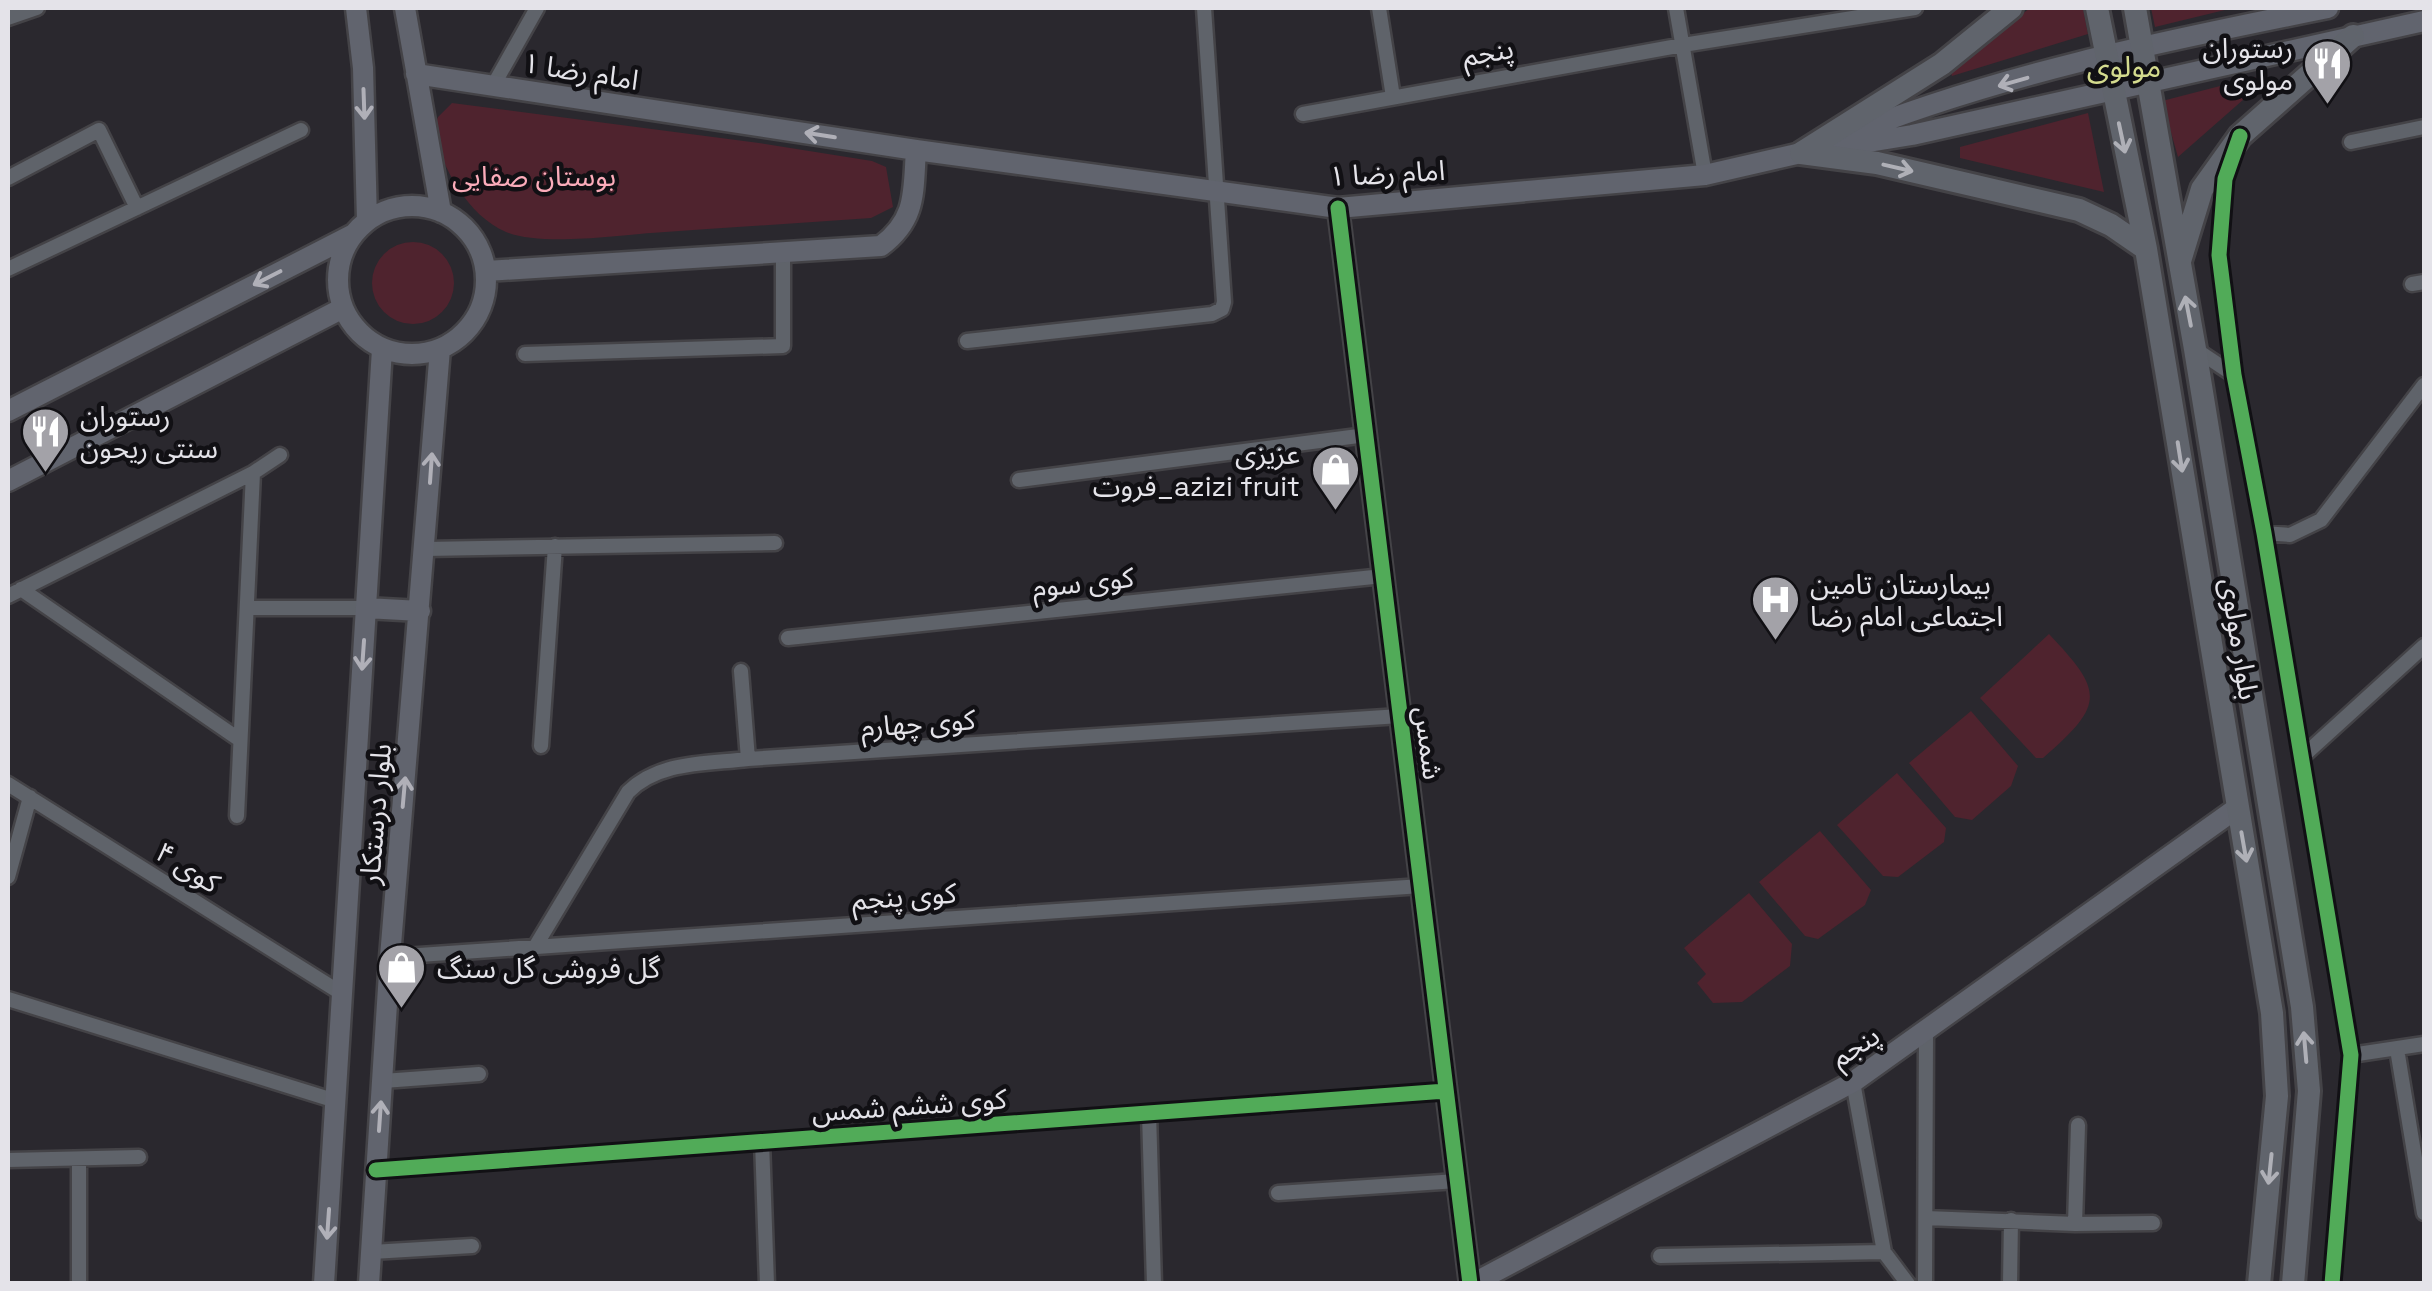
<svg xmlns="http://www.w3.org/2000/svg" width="2432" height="1291" viewBox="0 0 2432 1291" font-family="'Space Grotesk','Noto Sans Arabic',sans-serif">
<rect width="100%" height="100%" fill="#2a282e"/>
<!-- green -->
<path fill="#4f232e" d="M 2030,8 L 2083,8 L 2088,34 L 1952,76 L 1950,70 Z
M 2151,8 L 2233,8 L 2155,27 Z
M 2255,77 L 2260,85 L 2178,157 L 2162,101 Z
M 452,103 L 759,143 L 872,161 L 886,167 L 893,207 L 871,218 C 798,223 724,228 651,233 C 614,236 539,246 506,232 C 467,215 444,169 432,131 L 438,117 Z
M 2088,113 L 2104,192 L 1960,158 L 1960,147 Z
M372 283a41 41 0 1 1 82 0a41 41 0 1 1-82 0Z
M 2049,634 C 2104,692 2105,704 2043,758 L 2036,758 L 1980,698 Z
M 1971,711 L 2018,766 L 2011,786 L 1972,820 L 1955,817 L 1909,763 Z
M 1897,773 L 1946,828 L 1944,842 L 1898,877 L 1883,876 L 1837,825 Z
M 1820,831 L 1871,890 L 1865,905 L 1818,939 L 1805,936 L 1759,882 Z
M 1749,893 L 1792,944 L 1790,966 L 1742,1002 L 1713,1003 L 1697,983 L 1706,974 L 1684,948 Z"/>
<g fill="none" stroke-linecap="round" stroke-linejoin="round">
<defs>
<path id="street" d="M 1379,8 L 1393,97
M 1676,8 L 1705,175
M 8,18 L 37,8
M 493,86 L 537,8
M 1303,114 L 1683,45 L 1915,8
M 2351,142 L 2424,127
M 2232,157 L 2225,179 L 2219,255 L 2234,375 L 2264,533 L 2351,1055 L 2332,1284
M 8,178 L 99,130 L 137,208
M 8,269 L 301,130
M 2412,284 L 2424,282
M 967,341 L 1212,314 L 1222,309 L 1224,302 L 1204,8
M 2195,349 L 2234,375
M 525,354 L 783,346 L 783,250
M 1019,480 L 1366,435
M 2264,533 L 2290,535 L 2321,520 L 2424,385
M 425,549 L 775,543
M 21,589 L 240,740
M 8,596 L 253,473 L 280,455
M 247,608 L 366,608
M 788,638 L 1383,576
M 741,671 L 748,759
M 541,746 L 555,546
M 2302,757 L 2424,646
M 8,784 L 341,993
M 237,816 L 253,473
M 8,877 L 30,797
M 535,947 L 628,792 C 659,761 706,764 748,759 L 1400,716
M 390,957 L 1421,886
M 8,999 L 336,1101
M 2397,1049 L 2424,1213
M 2351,1055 L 2424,1044
M 383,1081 L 479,1074
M 1853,1082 L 1884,1252 L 1908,1284
M 1149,1113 L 1154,1284
M 762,1141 L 767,1284
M 8,1160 L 139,1157
M 376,1170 L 1446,1091
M 1278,1193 L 1457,1181
M 1926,1218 L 2075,1224 L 2153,1223
M 2075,1224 L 2078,1125
M 372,1252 L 472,1246
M 1660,1256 L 1884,1252
M 79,1284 L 79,1159
M 1925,1284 L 1926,1032
M 2010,1284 L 2011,1220"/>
<path id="secondary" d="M 356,8 L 363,68 L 367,221
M 405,8 L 441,212
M 416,74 L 916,150 L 1338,208 L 1705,175 L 1801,153 L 1912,135 L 2424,21
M 1838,139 C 1995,75 2163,41 2328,8
M338 280a74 74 0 1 1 148 0a74 74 0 1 1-148 0Z
M 1338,208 L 1470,1284
M 486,271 L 881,246 C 917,219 913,192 916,150
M 8,411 L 352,235
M 8,481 L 343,308
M 366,608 L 420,611
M 324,1284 L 382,349
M 369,1284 L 390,957 L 440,349
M 1472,1284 L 1853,1082 L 2237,808"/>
<path id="primary" d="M 2097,8 L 2146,249 L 2272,1013 L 2277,1096 L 2259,1284
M 2135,8 L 2195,349 L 2302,1007 L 2309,1091 L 2293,1284
M 1801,153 L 1877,163 L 2079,210 L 2111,225 L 2146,249
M 1801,153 L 1942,64 L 2011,8
M 2180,261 L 2202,189 L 2240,136 L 2353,36"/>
</defs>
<!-- street casing -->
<use href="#street" stroke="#444347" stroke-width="19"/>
<!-- secondary casing -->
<use href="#secondary" stroke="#444347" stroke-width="25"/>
<!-- primary casing -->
<use href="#primary" stroke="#444347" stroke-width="28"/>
<!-- street -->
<use href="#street" stroke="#5f636a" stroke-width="14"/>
<!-- secondary -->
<use href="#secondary" stroke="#61646e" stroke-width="20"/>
<!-- primary -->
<use href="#primary" stroke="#60646c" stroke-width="22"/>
<defs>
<path id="cycleway" d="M 2240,136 L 2225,179 L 2219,255 L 2234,375 L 2264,533 L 2351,1055 L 2332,1284
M 1338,208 L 1470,1284
M 376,1170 L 1446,1091"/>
</defs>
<!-- cycleway casing -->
<use href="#cycleway" stroke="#111014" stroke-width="21"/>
<!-- cycleway -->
<use href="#cycleway" stroke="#51ab58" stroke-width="15"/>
</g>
<!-- one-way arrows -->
<defs><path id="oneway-shaft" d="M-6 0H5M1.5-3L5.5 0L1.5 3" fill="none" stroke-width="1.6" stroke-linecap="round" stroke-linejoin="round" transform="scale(2.5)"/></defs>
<g stroke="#b0b0b8">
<use href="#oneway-shaft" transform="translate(2013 82) rotate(164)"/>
<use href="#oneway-shaft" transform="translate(364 104) rotate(88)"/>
<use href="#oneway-shaft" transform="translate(820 135) rotate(-171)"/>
<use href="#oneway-shaft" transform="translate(267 278) rotate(153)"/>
<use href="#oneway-shaft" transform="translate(431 468) rotate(-86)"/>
<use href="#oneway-shaft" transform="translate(363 655) rotate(94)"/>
<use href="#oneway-shaft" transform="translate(404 792) rotate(-85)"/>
<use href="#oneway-shaft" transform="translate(380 1116) rotate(-86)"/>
<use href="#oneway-shaft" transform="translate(328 1224) rotate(94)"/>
</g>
<g stroke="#afb0b7">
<use href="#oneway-shaft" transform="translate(2122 138) rotate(78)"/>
<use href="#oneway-shaft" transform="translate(1898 168) rotate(13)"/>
<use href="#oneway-shaft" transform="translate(2188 311) rotate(-101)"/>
<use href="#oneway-shaft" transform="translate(2180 457) rotate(81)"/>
<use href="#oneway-shaft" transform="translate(2244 847) rotate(80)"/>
<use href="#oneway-shaft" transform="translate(2305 1047) rotate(-95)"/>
<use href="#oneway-shaft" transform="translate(2270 1169) rotate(96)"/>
</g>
<!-- icons -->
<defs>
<symbol id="restaurant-pin" viewBox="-11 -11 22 30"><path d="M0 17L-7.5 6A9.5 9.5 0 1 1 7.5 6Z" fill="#a3a2a8" stroke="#111014"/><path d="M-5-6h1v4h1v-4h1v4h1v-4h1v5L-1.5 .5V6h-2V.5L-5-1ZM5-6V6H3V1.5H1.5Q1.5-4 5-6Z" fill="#fff"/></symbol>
<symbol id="shop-pin" viewBox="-11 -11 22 30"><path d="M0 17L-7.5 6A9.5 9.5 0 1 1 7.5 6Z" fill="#a3a2a8" stroke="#111014"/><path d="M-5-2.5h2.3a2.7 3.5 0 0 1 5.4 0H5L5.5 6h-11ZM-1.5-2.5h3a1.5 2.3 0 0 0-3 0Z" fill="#fff"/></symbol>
<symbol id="hospital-pin" viewBox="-11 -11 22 30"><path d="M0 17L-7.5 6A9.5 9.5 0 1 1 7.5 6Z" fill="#a3a2a8" stroke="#111014"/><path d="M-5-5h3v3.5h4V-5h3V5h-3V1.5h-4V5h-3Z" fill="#fff"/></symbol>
</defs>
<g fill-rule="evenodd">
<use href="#restaurant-pin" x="2300" y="36" width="55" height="75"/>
<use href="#restaurant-pin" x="18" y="404" width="55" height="75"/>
<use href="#shop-pin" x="1308" y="442" width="55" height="75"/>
<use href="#hospital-pin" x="1748" y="572" width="55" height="75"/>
<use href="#shop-pin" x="374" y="940" width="55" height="75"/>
</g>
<g text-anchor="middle" stroke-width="9" stroke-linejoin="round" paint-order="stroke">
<!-- poi labels -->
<g font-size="28" fill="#e4e3e9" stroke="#111014" text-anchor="start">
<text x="2293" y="58" text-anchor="end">رستوران<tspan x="2293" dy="32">مولوی</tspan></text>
<text x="80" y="426">رستوران<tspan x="80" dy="32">سنتی ریحون</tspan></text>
<text x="1300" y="464" text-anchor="end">عزیزی<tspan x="1300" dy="32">فروت_azizi fruit</tspan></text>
<text x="1810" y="594">بیمارستان تامین<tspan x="1810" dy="32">اجتماعی امام رضا</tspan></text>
<text x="437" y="978">گل فروشی گل سنگ</text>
</g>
<!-- street labels -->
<g font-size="28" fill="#e4e3e9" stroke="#111014">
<text transform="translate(1488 52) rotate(-10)" y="10">پنجم</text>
<text transform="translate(581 71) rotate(9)" y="10">امام رضا ۱</text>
<text transform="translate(1387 173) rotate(-3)" y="10">امام رضا ۱</text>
<text transform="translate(1083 582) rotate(-6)" y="10">کوی سوم</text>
<text transform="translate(2240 639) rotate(81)" y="10">بلوار مولوی</text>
<text transform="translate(918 723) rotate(-4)" y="10">کوی چهارم</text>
<text transform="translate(1429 743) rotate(83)" y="10">شمس</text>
<text transform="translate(375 814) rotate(-85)" y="10">بلوار درستکار</text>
<text transform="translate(188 867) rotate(32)" y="10">کوی ۴</text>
<text transform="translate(904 896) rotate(-4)" y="10">کوی پنجم</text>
<text transform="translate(1855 1046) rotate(-33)" y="10">پنجم</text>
<text transform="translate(909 1105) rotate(-4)" y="10">کوی ششم شمس</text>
</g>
<!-- park labels -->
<g font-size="28" fill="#fbacba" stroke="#111014">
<text x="534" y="186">بوستان صفایی</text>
</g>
<!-- neighbourhood labels -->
<g font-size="30" fill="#d4db8e" stroke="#111014">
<text x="2124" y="77">مولوی</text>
</g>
</g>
<!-- border -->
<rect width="2432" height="1291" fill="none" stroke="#e4e3e9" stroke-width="20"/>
</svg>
